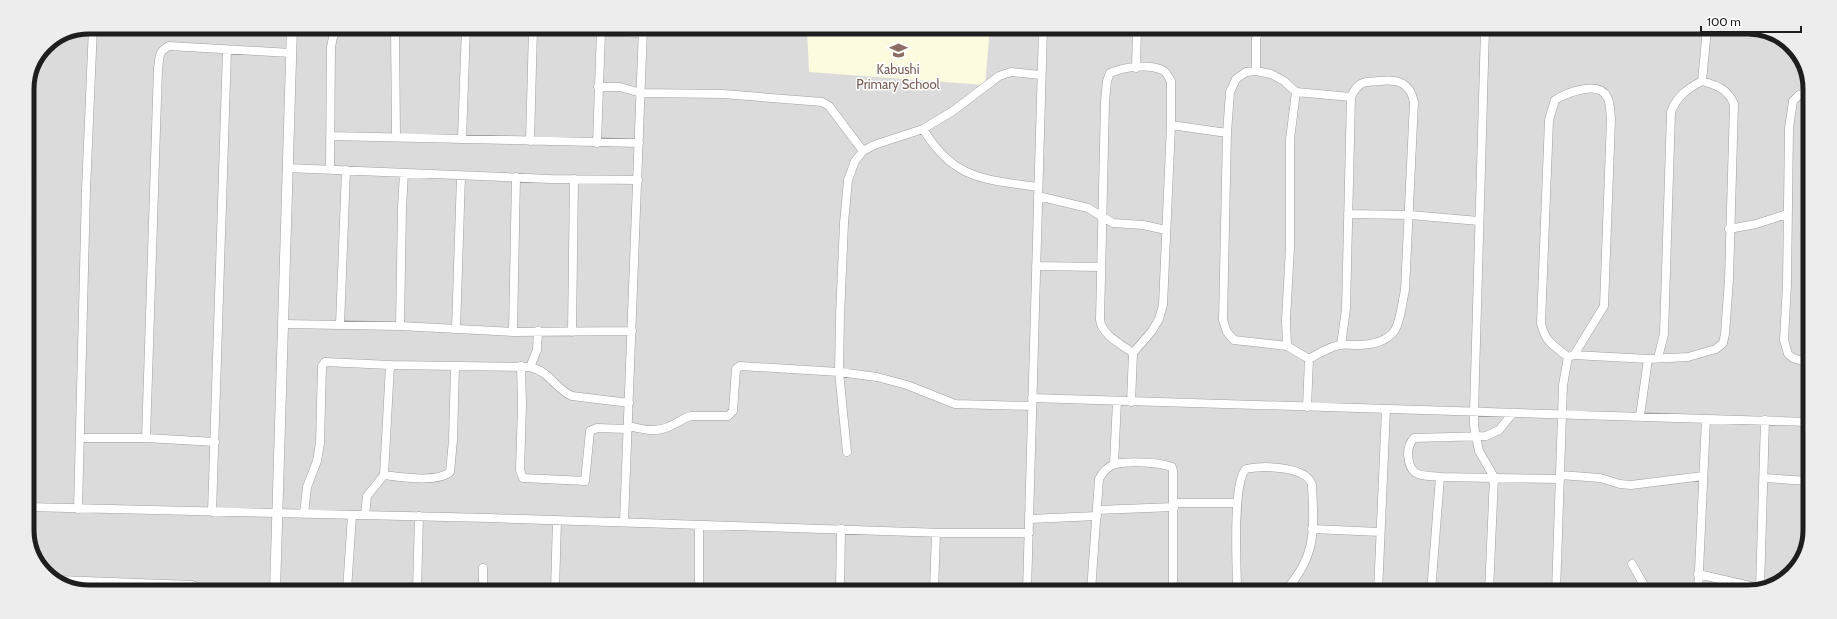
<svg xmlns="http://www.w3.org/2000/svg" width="1837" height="619" viewBox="0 0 1837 619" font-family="Cabin,sans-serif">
<rect width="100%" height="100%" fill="#eeeae4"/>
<!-- residential -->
<path fill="#dcdbdb" d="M 89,27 L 1764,29 L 1797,51 L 1810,85 L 1808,546 L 1786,579 L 1748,592 L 73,590 L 40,568 L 27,534 L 27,89 L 45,45 Z"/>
<!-- education -->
<path fill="#fcfadf" d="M 807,28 L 990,28 L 985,85 L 809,72 Z"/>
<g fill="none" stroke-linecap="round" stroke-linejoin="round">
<defs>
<path id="minor" d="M 395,27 L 396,137
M 494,28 L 643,33
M 1485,29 L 1474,412 L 1474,426 L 1479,451 L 1494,477 L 1489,592
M 1136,68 L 1137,28
M 1256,71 L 1256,39 L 1259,29
M 1702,81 L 1707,29
M 598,87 L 620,87 L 641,93 L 723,94 L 822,102 L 829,106 L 863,151
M 1171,125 L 1227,133
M 923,129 C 954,180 983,179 1038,187
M 330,136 L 639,143
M 462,139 L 466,27
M 530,141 L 533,29
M 597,143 L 601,31
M 287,168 L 551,179 L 638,180
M 330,169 L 331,47 L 335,27
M 1038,196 L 1088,208 L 1113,223 L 1143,225 L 1166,230
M 1348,214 L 1410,215 L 1479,221
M 1729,229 L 1756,224 L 1787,214
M 1036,266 L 1101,267
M 283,324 L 400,326 L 513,332 L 632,331
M 340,325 L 346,170
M 400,326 L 402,208 L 404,173
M 456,329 L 461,176
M 513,332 L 516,177
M 572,332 L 574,179
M 1287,346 L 1286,320 L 1290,247 L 1290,139 L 1296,92
M 1568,357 C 1553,345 1545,342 1541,323 L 1549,120 L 1555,100 C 1566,93 1599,80 1607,97 C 1611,103 1610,113 1611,119 L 1604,306 L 1574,355
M 1309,359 C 1319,353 1329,347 1340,345 C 1345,344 1351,345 1356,345 C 1370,345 1387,342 1395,330 C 1401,319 1402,303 1405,290 L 1414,102 C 1410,82 1397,79 1379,81 C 1374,82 1368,81 1363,83 C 1357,85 1354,91 1351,97 L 1346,309 L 1341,345
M 1809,363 L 1793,358 L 1788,354 L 1784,340 L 1787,284 L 1789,128 L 1793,101 L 1799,95 L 1810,91
M 521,366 L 522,405 L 520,470 L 523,478 L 585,481 L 590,431 L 597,428 L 627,429
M 530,367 L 537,350 L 538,331
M 1032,398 L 1808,422
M 1131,402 L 1133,353 L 1152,331 L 1159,319 L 1163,305 L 1171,125 L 1171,81 C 1169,78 1167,73 1164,71 C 1150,63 1124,67 1110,73 L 1107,81 L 1105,102 L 1100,320 C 1102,335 1121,344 1133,353
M 1307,407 L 1309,359 L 1287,346 L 1234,340 L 1227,332 L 1223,320 L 1227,133 L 1230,92 L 1236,79 L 1246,72 L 1256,71 L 1271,74 L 1284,81 L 1296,92 L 1351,97
M 1640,416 L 1648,359
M 628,426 C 641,429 655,433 668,427 C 676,424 683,418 691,416 L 728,416 L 733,411 L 736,369 L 740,366 L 839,372 L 877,377 L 907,385 L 955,404 L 1032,406
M 80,438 L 146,438 L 215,442
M 146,438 L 158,68 C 160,56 158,52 169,46 L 291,53
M 847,452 L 839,372 L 840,316 L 844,223 L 848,180 L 855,161 L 863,151 L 874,145 L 923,129 L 953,111 L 999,76 L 1011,72 L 1041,75
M 1114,464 L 1117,401
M 384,475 C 401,477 437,483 450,472 L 453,440 L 455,366
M 1560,475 L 1600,478 L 1620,484 L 1631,485 L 1703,476
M 1440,477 C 1421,475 1410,478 1408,455 C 1408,448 1409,443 1414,438 L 1486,436 L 1499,430 L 1513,413
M 1764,478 L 1808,481
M 1174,503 L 1237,503
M 27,507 L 489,518 L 944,533 L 1029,533
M 78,509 L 86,190 L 93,27
M 1097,510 L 1174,507
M 212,512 L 227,50
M 304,514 L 307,487 L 317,461 L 320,443 L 322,366 L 325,362 L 390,365 L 530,367 C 551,372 555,389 572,396 L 629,403
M 365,515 L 367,496 L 384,475 L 390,365
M 1030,519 L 1097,516
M 624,522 L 643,28
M 1312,529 L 1380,532
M 1632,564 L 1648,592
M 1698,574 L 1759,588
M 58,580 L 192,585 L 206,590
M 1760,588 L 1765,420
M 347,590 L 352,515
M 417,590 L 419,516
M 483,590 L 483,568
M 555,590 L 557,520
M 699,591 L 699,525
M 840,591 L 841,529
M 934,591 L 936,533
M 1027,591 L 1043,28
M 1091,591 L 1099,479 C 1102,473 1107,467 1115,464 C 1129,461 1158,462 1172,467 L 1173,471 L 1173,591
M 1237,591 C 1237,568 1232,482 1246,469 C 1261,465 1307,466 1312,485 C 1314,530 1317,556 1285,591
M 1378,592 L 1386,409
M 1431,592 L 1440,477 L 1560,479
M 1556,592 L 1563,385 L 1568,357 L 1574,355 L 1648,359 L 1688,357 L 1716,349 L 1723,343 L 1725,334 L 1729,279 L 1734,104 C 1728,89 1716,85 1702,81 C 1687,89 1677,96 1671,112 L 1664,334 L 1658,358
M 1698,592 L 1706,419"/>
<path id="tertiary" d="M 275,590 L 292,27"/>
</defs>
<!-- minor casing -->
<use href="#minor" stroke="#9f9f9f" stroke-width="9"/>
<!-- tertiary casing -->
<use href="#tertiary" stroke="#9f9f9f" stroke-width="11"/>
<!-- minor -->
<use href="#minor" stroke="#fff" stroke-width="8"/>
<!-- tertiary -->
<use href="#tertiary" stroke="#fff" stroke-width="10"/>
</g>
<!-- icons -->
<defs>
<symbol id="school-bare" viewBox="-9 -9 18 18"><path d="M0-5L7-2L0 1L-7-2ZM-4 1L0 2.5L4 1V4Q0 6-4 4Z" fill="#8d6e63" stroke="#fff" stroke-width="2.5" paint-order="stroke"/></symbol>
</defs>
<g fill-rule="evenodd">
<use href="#school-bare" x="886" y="38" width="25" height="25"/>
</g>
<g text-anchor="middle" stroke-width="3" stroke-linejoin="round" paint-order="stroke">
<!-- education labels -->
<g font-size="13" fill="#785e54" stroke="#fff">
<text x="898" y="74">Kabushi<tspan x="898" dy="15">Primary School</tspan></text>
</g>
</g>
<!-- crop -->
<path d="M0 0H1837V619H0ZM89 34H1748A55 55 0 0 1 1803 89V530A55 55 0 0 1 1748 585H89A55 55 0 0 1 34 530V89A55 55 0 0 1 89 34Z" fill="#ededed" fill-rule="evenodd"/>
<path fill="none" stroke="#1e1e1e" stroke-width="5" d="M89 34H1748A55 55 0 0 1 1803 89V530A55 55 0 0 1 1748 585H89A55 55 0 0 1 34 530V89A55 55 0 0 1 89 34Z"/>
<!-- scale -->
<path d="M1701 26v6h100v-6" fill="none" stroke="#1e1e1e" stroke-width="2"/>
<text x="1707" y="26" font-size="12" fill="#1e1e1e" stroke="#ffffff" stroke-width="3" paint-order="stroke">100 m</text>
</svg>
